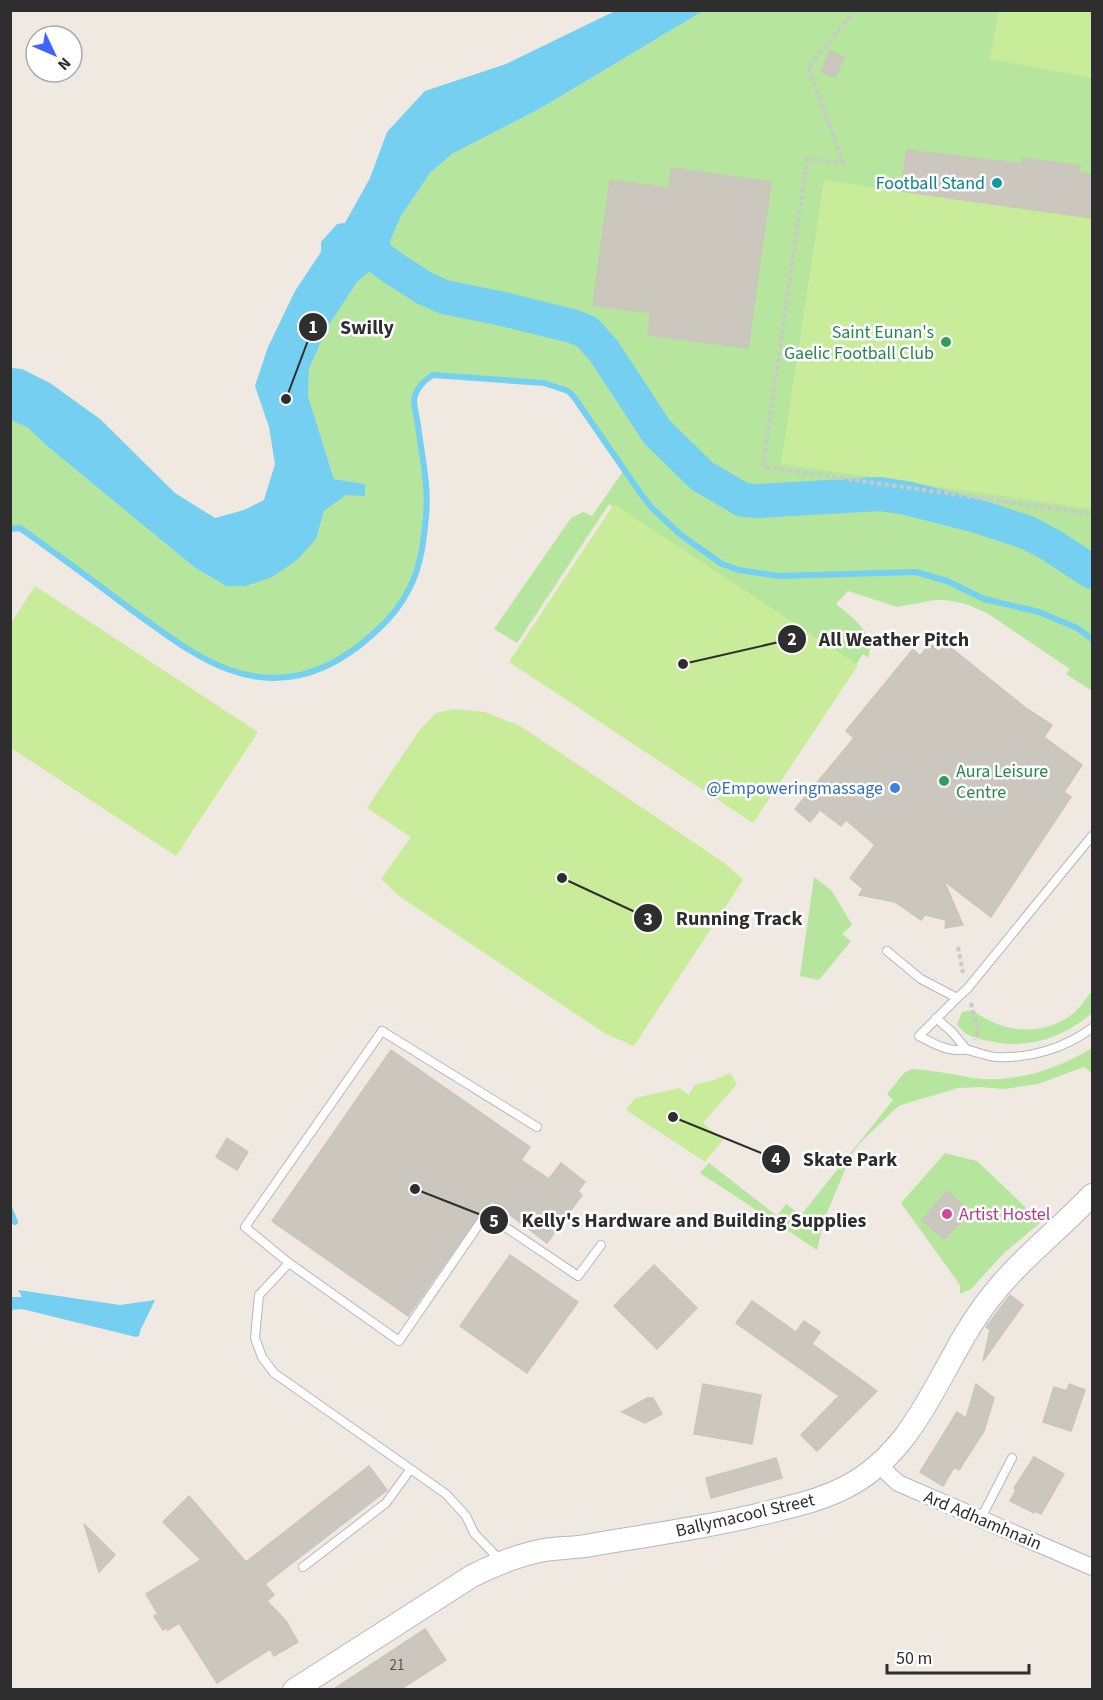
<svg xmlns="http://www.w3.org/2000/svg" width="1103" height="1700" viewBox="0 0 1103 1700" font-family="'Source Sans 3',sans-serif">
<rect width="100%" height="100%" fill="#efe9e1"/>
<!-- green -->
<path fill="#b6e59e" d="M 703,11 L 1092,11 L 1092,556 L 1047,533 L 1030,533 L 1092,572 L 1092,691 L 1066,674 L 1070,669 L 987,613 L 966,604 L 945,600 L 935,600 L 897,607 L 848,591 L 836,604 C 852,617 876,633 868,658 L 863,654 L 855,666 L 609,504 L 517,643 L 494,629 L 571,518 L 583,512 L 592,516 L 624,470 L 574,397 L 568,391 L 544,383 L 433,375 C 424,380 416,389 414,399 C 413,407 417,418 418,426 C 422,455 429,487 426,516 C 424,539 421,566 410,587 C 402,604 389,619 374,633 C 333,671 286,690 230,670 C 194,657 164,633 134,611 C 96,583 58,555 20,528 L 11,529 L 11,420 L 28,428 L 47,446 L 194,567 L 226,586 L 316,539 L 324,511 L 346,495 L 365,495 L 365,484 L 334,479 L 308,396 L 309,369 L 327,328 L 357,282 L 369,272 L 391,267 L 388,259 L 391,239 L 401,216 L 430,173 L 452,154 L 541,108 Z
M 814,877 L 832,891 L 852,925 L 842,934 L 851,941 L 819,980 L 800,976 Z
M 1092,991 L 1092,1013 C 1063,1038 1027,1050 989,1041 C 976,1038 964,1036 957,1024 L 962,1012 L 972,1010 C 1003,1033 1042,1038 1074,1013 C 1081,1007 1086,998 1092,991 Z
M 1092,1048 L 1092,1073 L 1084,1067 L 1038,1084 L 1005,1089 L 979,1087 L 958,1088 L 901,1105 L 895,1109 L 860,1143 L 851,1155 L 824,1220 L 817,1250 L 700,1173 L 709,1163 L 777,1216 L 786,1204 L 801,1215 L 893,1100 L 887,1094 L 904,1073 L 912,1069 C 932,1070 952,1074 972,1078 C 1013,1084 1058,1069 1092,1048 Z
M 945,1153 L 977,1161 L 1041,1222 L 1004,1253 L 971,1289 L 960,1294 L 960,1285 L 901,1203 Z"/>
<!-- pitch -->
<path fill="#c9ec9a" d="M 999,11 L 1092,11 L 1092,78 L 990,59 Z
M 824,180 L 1092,219 L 1092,509 L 781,464 Z
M 614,504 L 858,665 L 753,823 L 509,662 Z
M 35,586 L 258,732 L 176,856 L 11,748 L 11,623 Z
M 454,709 L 485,712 L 522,727 L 726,864 L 743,880 L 634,1046 L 606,1034 L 399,896 L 381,879 L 411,837 L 367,808 L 421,728 L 436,713 Z
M 730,1073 L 737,1084 L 703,1123 L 723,1140 L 705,1162 L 626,1110 L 635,1098 L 680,1088 L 689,1095 L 694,1085 L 714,1080 Z"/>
<!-- water -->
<path fill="#75cff0" d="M 615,11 L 703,11 L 541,108 L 452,154 L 430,173 L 401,216 L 391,239 L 388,259 L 393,268 L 389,266 L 369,272 L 357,282 L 327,328 L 309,369 L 308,396 L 334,479 L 365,484 L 365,496 L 346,495 L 324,511 L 316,539 L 297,560 L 272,577 L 246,586 L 226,586 L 194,567 L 47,446 L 28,428 L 11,420 L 11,368 L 22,369 L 50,383 L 100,419 L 175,493 L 215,518 L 244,510 L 264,500 L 275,464 L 269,427 L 255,386 L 268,347 L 295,291 L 321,252 L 321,242 L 337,224 L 345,223 L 370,178 L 387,132 L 425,91 L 506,64 Z
M 18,1290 L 120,1305 L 155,1300 L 140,1331 L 139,1336 L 136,1337 L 22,1309 L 11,1310 L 11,1297 L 22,1297 Z"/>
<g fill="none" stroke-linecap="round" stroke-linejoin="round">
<!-- stream -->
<path stroke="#75cff0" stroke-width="6" d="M 10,529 L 20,528 C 58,555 96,583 133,611 C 164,633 194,657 230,670 C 286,690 333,671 374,633 C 389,620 402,604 410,587 C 421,566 424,539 426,516 C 429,487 422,456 418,426 C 417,418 414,407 414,399 C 416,389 424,380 433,375 L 544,383 L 568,391 L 574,397 L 641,494 L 652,508 L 681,535 L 722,564 L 739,570 L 779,576 L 916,572 L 947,581 L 984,599 L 1039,612 L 1077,628 L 1092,639
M 10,1210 L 15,1222"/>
<!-- river -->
<path stroke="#75cff0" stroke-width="34" d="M 358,242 L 393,268 L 424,288 L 444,297 L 503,309 L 572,326 L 587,332 L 604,351 L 657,432 L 702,476 L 743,500 L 758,501 L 880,494 L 906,498 L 977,516 L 1028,533 L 1051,545 L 1092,572"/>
</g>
<!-- building -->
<path fill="#cbc7bf" stroke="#cbc5ba" stroke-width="1.5" d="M 830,51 L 844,57 L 835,77 L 821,71 Z
M 907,150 L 1022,164 L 1023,158 L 1080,166 L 1078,173 L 1092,175 L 1092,218 L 901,191 Z
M 671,168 L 771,182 L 748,348 L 648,335 L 651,313 L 593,305 L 610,180 L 669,188 Z
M 930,643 L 939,652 L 945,643 L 1027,709 L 1052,725 L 1044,737 L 1082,765 L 1064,792 L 1071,797 L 991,917 L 944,881 L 963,925 L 945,928 L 946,920 L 925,915 L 921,920 L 895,902 L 859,895 L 863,889 L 850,878 L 875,845 L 846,820 L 841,826 L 820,810 L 810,822 L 795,809 L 854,738 L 846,731 L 913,649 L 920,656 Z
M 391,1050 L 530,1147 L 521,1160 L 549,1179 L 561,1163 L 585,1182 L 578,1191 L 582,1195 L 547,1243 L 492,1201 L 488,1208 L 483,1209 L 408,1316 L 272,1221 Z
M 227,1138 L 248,1152 L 237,1170 L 216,1157 Z
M 947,1191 L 970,1212 L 944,1239 L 922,1220 Z
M 510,1255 L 578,1302 L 527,1373 L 460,1326 Z
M 654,1265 L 697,1308 L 657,1349 L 614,1306 Z
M 1010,1295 L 1023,1305 L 983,1361 L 990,1330 L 986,1327 Z
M 752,1301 L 796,1332 L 804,1321 L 820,1332 L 812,1344 L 877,1391 L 817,1451 L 801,1435 L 839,1396 L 736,1323 Z
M 703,1384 L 761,1395 L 752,1444 L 694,1434 Z
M 976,1384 L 994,1398 L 984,1431 L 959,1470 L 954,1467 L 943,1486 L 920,1472 L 957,1412 L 966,1418 Z
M 1069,1384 L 1085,1390 L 1071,1431 L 1043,1422 L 1054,1387 L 1067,1391 Z
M 647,1398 L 653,1398 L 662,1414 L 645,1423 L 622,1412 Z
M 1034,1457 L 1064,1474 L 1041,1514 L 1035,1511 L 1034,1513 L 1010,1501 L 1016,1490 L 1014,1488 Z
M 776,1458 L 782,1478 L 711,1498 L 706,1478 Z
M 369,1466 L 387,1490 L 265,1584 L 274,1595 L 267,1601 L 286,1621 L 298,1642 L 274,1656 L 270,1649 L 217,1683 L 179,1623 L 168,1630 L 166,1628 L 163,1630 L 154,1616 L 158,1614 L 146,1594 L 201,1560 L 163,1522 L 189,1496 L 246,1562 Z
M 84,1524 L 115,1555 L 99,1572 Z
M 425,1629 L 446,1660 L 401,1689 L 334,1689 Z"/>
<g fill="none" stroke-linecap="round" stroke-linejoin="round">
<defs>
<path id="lane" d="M 887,951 L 921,979 L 957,998 L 919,1036 C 929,1041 938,1047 949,1049 C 955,1051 961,1049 968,1050 C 977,1052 986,1056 995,1057 C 1030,1059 1065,1048 1092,1028
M 957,998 L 967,989 L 1092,836
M 936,1018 L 952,1032 L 967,1050
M 289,1263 L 245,1227 L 382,1031 L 537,1127
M 981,1518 L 1012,1458
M 501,1561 L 474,1533 L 466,1516 L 446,1494 L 274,1373 L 262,1357 L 255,1338 L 259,1295 L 289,1263 L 399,1341 L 486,1214 L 578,1276 L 601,1245
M 303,1567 L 386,1503 L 410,1470"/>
<path id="street" d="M 879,1465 L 898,1483 L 1092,1567"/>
<path id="secondary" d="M 294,1690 L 472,1576 C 496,1564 518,1555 544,1550 C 558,1548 572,1548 585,1546 C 648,1535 711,1527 773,1511 C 798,1505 823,1499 846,1487 C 922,1448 940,1361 990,1298 C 1019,1260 1059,1230 1092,1195"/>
</defs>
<!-- lane casing -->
<use href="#lane" stroke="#b4b7c1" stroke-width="10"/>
<!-- street casing -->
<use href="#street" stroke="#b4b7c1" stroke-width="18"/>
<!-- secondary casing -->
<use href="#secondary" stroke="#b4b7c1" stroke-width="24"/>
<!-- path -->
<path stroke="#c9c9c9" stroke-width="4" stroke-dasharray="4.5 3" stroke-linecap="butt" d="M 855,10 L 808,68 L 843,162 L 807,159 L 763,467 L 1092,514
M 958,947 L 963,973
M 971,1003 L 978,1030 L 975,1040"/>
<!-- lane -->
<use href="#lane" stroke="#fff" stroke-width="8"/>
<!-- street -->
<use href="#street" stroke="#fff" stroke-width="16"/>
<!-- secondary -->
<use href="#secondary" stroke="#fff" stroke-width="22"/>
</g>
<!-- markers -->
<circle fill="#0f9aa8" stroke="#fff" stroke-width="2" cx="997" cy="183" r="6"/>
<g fill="#2e9e5b" stroke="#fff" stroke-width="2">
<circle cx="946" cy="342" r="6"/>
<circle cx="944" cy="781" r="6"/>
</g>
<circle fill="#3f7fe0" stroke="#fff" stroke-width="2" cx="895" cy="788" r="6"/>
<circle fill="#d1479c" stroke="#fff" stroke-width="2" cx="947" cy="1214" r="6"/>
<g text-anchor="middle" stroke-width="5" stroke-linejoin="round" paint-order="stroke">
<!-- number labels -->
<g font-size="15" fill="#555452">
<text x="397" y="1670">21</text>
</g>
<!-- culture labels -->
<g font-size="18" fill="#0d838f" stroke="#fff" text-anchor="end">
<text x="985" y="189">Football Stand</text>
</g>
<!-- leisure labels -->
<g font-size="18" fill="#27864d" stroke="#fff" text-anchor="end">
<text x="934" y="338">Saint Eunan's<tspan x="934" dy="21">Gaelic Football Club</tspan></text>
<text x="956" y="777" text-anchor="start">Aura Leisure<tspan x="956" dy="21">Centre</tspan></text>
</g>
<!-- shop labels -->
<g font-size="18" fill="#366cbe" stroke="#fff" text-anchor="end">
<text x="883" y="794">@Empoweringmassage</text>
</g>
<!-- hotel labels -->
<g font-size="18" fill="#b23c85" stroke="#fff" text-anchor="start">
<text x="959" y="1220">Artist Hostel</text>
</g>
<!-- street labels -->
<g font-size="18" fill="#2e2e2e" stroke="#fff">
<text transform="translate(745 1515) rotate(-13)" y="6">Ballymacool Street</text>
<text transform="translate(983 1520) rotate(23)" y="6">Ard Adhamhnain</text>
</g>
</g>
<!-- callouts -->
<path fill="none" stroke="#2e2e2e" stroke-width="2" d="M286 399L313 327M683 664L792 639M562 878L648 918M673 1117L776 1159M415 1189L494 1220"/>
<g fill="#2e2e2e" stroke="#fff" stroke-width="2">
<circle cx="286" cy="399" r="6"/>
<circle cx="683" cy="664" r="6"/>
<circle cx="562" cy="878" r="6"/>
<circle cx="673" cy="1117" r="6"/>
<circle cx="415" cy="1189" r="6"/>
<circle cx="313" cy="327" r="15"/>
<circle cx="792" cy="639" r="15"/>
<circle cx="648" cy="918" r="15"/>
<circle cx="776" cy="1159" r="15"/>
<circle cx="494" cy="1220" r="15"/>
</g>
<g font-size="18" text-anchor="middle" font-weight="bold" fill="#fff">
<text x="313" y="333">1</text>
<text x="792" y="645">2</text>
<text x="648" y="925">3</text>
<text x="776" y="1165">4</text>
<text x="494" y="1227">5</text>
</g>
<g font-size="20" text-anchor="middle" font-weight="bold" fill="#2e2e2e" stroke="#fff" stroke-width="5" stroke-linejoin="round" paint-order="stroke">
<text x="367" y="334">Swilly</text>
<text x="894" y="646">All Weather Pitch</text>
<text x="739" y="925">Running Track</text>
<text x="850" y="1166">Skate Park</text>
<text x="694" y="1227">Kelly's Hardware and Building Supplies</text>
</g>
<!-- border -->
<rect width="1103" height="1700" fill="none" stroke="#2e2e2e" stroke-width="24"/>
<!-- north arrow -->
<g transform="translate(54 54) rotate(134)"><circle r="28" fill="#ffffff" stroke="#ababab" stroke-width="1.5"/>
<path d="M0-4.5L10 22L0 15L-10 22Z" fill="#4264fb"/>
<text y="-9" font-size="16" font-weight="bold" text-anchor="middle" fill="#2e2e2e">N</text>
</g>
<!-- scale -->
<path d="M887 1664v9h142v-9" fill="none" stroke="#2e2e2e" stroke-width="3"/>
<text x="896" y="1664" font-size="18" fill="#2e2e2e" stroke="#ffffff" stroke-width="4.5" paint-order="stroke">50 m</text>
</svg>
